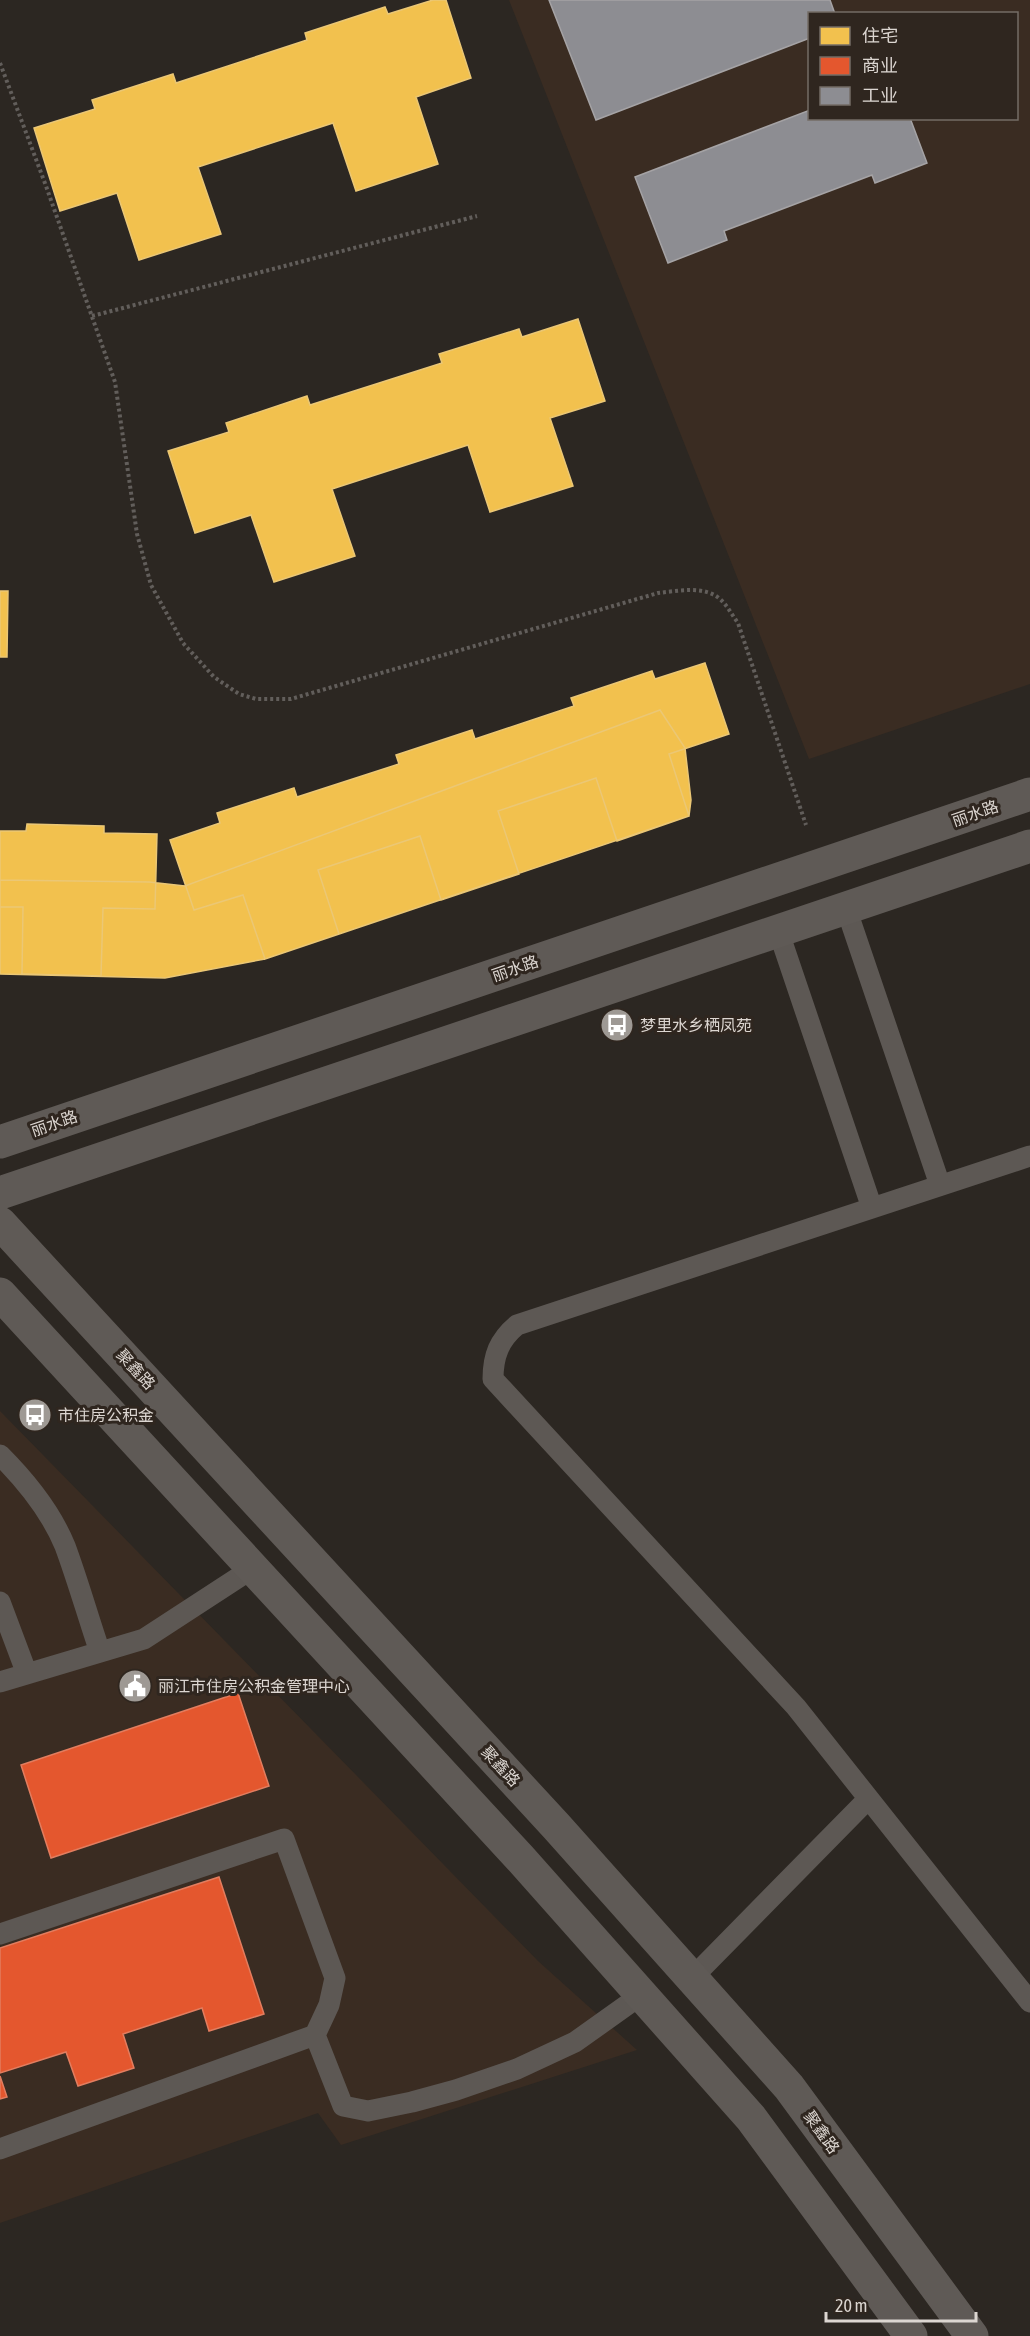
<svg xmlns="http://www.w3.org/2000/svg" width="1030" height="2336" viewBox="0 0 1030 2336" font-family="'Asap Condensed','Noto Sans SC',sans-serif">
<rect width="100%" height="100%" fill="#2c2722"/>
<!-- built -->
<path fill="#3a2c22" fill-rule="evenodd" d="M 509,0 L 1030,0 L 1030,684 L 809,759 ZM 810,14 L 1016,14 L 1016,118 L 810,118 Z
M 0,1411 L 538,1961 L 637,2050 L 341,2145 L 318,2113 L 0,2223 Z"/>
<!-- homes -->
<path fill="#f2c14e" stroke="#ebc775" stroke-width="1.5" d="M 433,0 L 446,0 L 471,78 L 416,97 L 438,164 L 356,191 L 333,123 L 198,167 L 221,234 L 139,260 L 117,193 L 60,211 L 34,128 L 95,109 L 92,100 L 173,74 L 176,83 L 307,40 L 305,33 L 385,7 L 388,14 Z
M 578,319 L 605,401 L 550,418 L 573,486 L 490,512 L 468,445 L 332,489 L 355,556 L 274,582 L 251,515 L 195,533 L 168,451 L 229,432 L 226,423 L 307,396 L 310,405 L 442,363 L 439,354 L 519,329 L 522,337 Z
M 0,591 L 8,591 L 7,657 L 0,657 Z
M 705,663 L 729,734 L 669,754 L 689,816 L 617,841 L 596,778 L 498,811 L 519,874 L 441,900 L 420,836 L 318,870 L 339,934 L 265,959 L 243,895 L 194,910 L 170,840 L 220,823 L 217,813 L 294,788 L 297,797 L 399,764 L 396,755 L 472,730 L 475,739 L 574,706 L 571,698 L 652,671 L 655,679 Z
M 660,710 L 685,748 L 691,800 L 689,816 L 265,959 L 165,978 L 0,974 L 0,880 L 149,882 L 185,886 Z
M 27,824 L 104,826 L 104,833 L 157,834 L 155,909 L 103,908 L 101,976 L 22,974 L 23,907 L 0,907 L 0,831 L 26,831 Z"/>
<!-- shops -->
<path fill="#e4572e" stroke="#e27d5f" stroke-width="1.5" d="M 238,1693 L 269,1786 L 51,1858 L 21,1765 Z
M 219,1877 L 264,2014 L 209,2031 L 202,2008 L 123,2034 L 134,2068 L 78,2086 L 66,2052 L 0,2073 L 0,1948 Z
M 0,2076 L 7,2097 L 0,2099 Z"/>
<!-- industry -->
<path fill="#8d8d92" stroke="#a5a3a5" stroke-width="1.5" d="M 549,0 L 830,0 L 835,14 L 810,14 L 810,38 L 596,120 Z
M 810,110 L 810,118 L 910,118 L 927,163 L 875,183 L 872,175 L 724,231 L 727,240 L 668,263 L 635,177 Z"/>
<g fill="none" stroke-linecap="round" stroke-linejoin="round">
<!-- path -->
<path stroke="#625e5b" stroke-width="4" stroke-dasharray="3 3" stroke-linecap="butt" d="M 0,63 L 46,186 L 115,382 L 137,534 L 151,585 L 183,643 L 214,677 L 239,694 L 256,699 L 291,699 L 658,593 C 677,591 704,585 720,599 C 727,605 732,615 738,623 L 806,825
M 92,316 L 477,216"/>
<!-- lane -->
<path stroke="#5d5854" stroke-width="21" d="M 846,908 L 940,1185
M 778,930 L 872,1208
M 1030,1156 L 517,1325 C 499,1340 493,1356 493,1379 L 796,1707 L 1030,2002
M 0,1455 C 26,1481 51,1512 65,1546 C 78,1581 88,1617 100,1652
M 0,1602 L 27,1674
M 0,1682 L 144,1639 L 253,1568
M 0,1934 L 284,1839 L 335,1978 L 329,2005 L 315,2035 L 0,2149
M 692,1978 L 868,1799
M 315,2035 L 343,2106 L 368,2111 L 412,2102 L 456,2090 L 517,2069 L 575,2042 L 641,1995"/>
<!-- secondary -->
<path stroke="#5f5a56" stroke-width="33" d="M 0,1142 L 1030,794
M 0,1193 L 1030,846
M 0,1223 L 556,1826 L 789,2087 L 972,2336
M 0,1294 L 520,1858 L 751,2118 L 911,2336"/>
</g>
<!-- icons -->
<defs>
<symbol id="bus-disc" viewBox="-11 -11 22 22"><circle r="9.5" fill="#9e9994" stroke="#2f261f"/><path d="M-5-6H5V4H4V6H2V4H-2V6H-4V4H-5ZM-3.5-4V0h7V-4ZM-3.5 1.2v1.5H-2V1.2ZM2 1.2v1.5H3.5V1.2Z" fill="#fff"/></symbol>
<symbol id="civic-disc" viewBox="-11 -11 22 22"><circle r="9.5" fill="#9e9994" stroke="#2f261f"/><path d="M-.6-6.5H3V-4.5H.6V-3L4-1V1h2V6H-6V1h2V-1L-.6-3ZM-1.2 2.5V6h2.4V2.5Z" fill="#fff"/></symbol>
</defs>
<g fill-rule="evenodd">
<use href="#bus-disc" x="598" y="1006" width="38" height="38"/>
<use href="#bus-disc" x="16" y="1396" width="38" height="38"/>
<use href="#civic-disc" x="116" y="1667" width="38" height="38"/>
</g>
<g text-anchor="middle" stroke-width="6" stroke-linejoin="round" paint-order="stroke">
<!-- street labels -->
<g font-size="16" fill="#dcd6d1" stroke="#2f261f">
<text transform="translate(975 813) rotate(-19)" y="6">丽水路</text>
<text transform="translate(515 968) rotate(-19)" y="6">丽水路</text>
<text transform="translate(54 1123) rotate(-19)" y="6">丽水路</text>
<text transform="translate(136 1369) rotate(47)" y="6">聚鑫路</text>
<text transform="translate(501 1766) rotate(47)" y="6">聚鑫路</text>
<text transform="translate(822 2132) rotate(54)" y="6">聚鑫路</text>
</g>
<!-- poi labels -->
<g font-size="16" fill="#dcd6d1" stroke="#2f261f" text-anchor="start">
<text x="640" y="1031">梦里水乡栖凤苑</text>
<text x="58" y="1421">市住房公积金</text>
<text x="158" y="1692">丽江市住房公积金管理中心</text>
</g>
</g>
<!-- legend -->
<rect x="808" y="12" width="210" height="108" fill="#2f261f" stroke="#746c66" stroke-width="1.5"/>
<rect x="820" y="27" width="30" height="18" fill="#f2c14e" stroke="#746c66" stroke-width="1.5"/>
<text x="862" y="42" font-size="18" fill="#dcd6d1">住宅</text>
<rect x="820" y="57" width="30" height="18" fill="#e4572e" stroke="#746c66" stroke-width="1.5"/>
<text x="862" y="72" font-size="18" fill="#dcd6d1">商业</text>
<rect x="820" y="87" width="30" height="18" fill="#8d8d92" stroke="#746c66" stroke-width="1.5"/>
<text x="862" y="102" font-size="18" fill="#dcd6d1">工业</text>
<!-- scale -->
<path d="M826 2312v9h150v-9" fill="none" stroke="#dcd6d1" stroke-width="3"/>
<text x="835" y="2312" font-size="18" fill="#dcd6d1" stroke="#2f261f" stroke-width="4.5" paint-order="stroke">20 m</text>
</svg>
